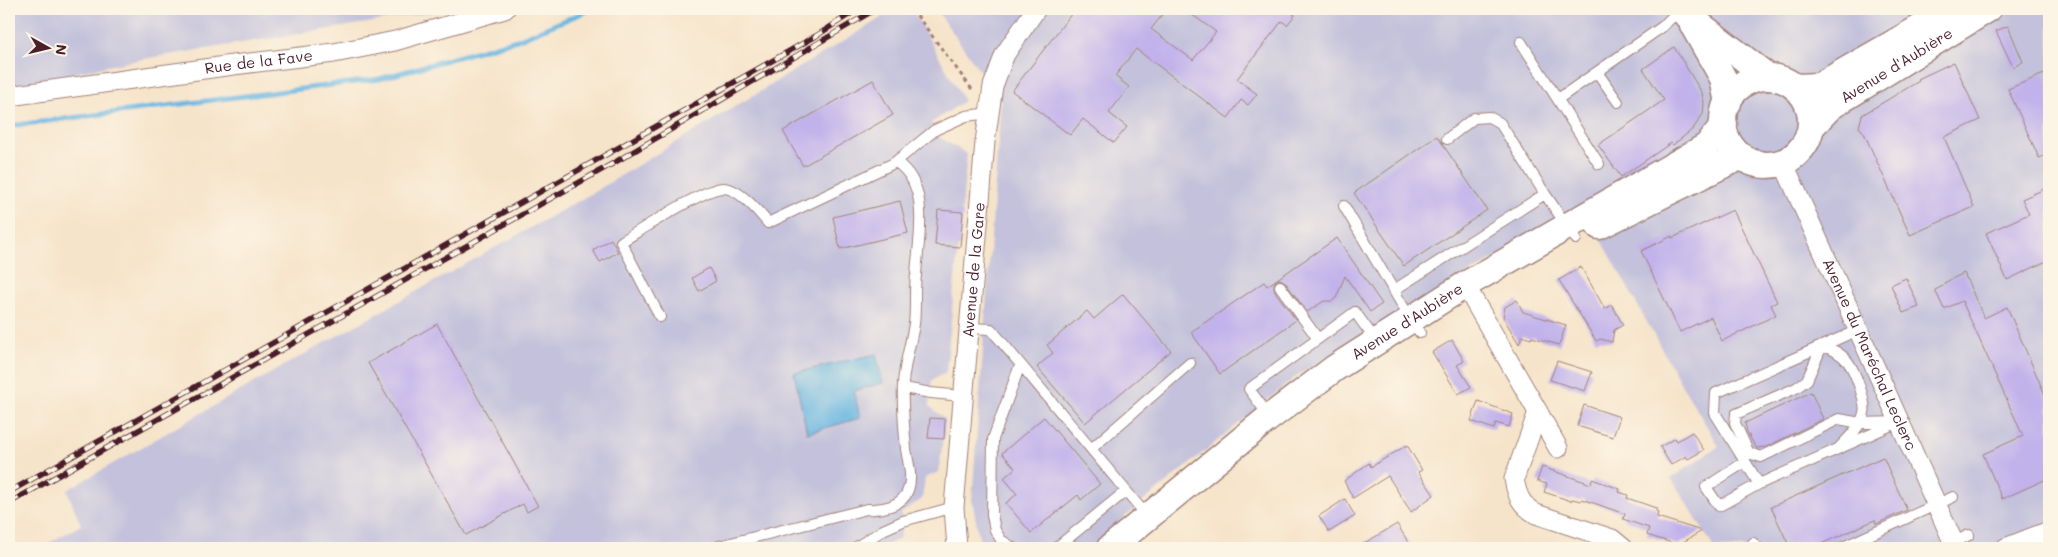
<svg xmlns="http://www.w3.org/2000/svg" width="2058" height="557" viewBox="0 0 2058 557" font-family="Mali,sans-serif">
<rect width="100%" height="100%" fill="#fcf5e5"/>
<filter id="ink" filterUnits="userSpaceOnUse"><feTurbulence type="fractalNoise" baseFrequency=".02" numOctaves="2"/><feDisplacementMap in="SourceGraphic" scale="10" xChannelSelector="R" yChannelSelector="G"/><feConvolveMatrix kernelMatrix="1 2 1 2 8 2 1 2 1" color-interpolation-filters="sRGB"/></filter>
<filter id="wash" filterUnits="userSpaceOnUse"><feTurbulence type="fractalNoise" baseFrequency=".0096" numOctaves="4" result="noise"/><feDisplacementMap in="SourceGraphic" scale="20" xChannelSelector="R" yChannelSelector="G"/><feGaussianBlur stdDeviation="1.12" result="paint"/><feColorMatrix in="noise" values="0 0 0 0 0 0 0 0 0 0 0 0 0 0 0 0 0 1.4 0 .05"/><feComposite in="paint" operator="in"/></filter>
<g filter="url(#wash)">
<rect width="100%" height="100%" fill="#f6e4ca"/>
<!-- industrial -->
<path fill="#c3c1db" d="M 9,9 L 453,9 L 137,60 L 9,86 Z
M 896,9 L 912,9 L 964,101 L 931,123 L 939,137 L 967,154 L 946,372 L 932,380 L 929,406 L 945,419 L 939,472 L 925,478 L 922,499 L 901,513 L 903,524 L 899,539 L 881,548 L 40,548 L 81,525 L 67,490 L 287,364 L 589,195 Z
M 936,9 L 2049,9 L 2049,548 L 1714,548 L 1671,478 L 1719,446 L 1681,384 L 1583,206 L 1298,375 L 1127,515 L 1091,548 L 981,548 L 972,500 L 1001,101 Z"/>
<!-- water -->
<path fill="#67b5e1" stroke="#586a86" d="M 876,354 L 883,383 L 854,391 L 860,418 L 807,433 L 794,373 Z"/>
<g fill="none" stroke-linecap="round" stroke-linejoin="round">
<!-- stream -->
<path stroke="#67b5e1" stroke-width="5" d="M 9,126 L 379,79 L 517,40 L 592,9"/>
</g>
<g id="blocks">
<!-- building -->
<path fill="#c1b2eb" d="M 1075,9 L 1167,9 L 1151,29 L 1193,60 L 1216,32 L 1184,9 L 1292,9 L 1290,11 L 1295,15 L 1287,25 L 1282,21 L 1237,79 L 1257,94 L 1248,105 L 1241,100 L 1228,118 L 1136,49 L 1115,76 L 1129,87 L 1109,113 L 1127,127 L 1114,143 L 1083,119 L 1070,135 L 1012,91 Z
M 2008,26 L 2023,62 L 2013,67 L 1996,31 Z
M 1674,47 L 1702,93 L 1704,103 L 1703,114 L 1693,129 L 1673,145 L 1671,143 L 1621,177 L 1598,145 L 1664,100 L 1643,69 Z
M 1954,62 L 1980,120 L 1944,137 L 1974,207 L 1910,235 L 1864,133 L 1859,127 L 1862,115 L 1919,81 L 1918,79 Z
M 2044,74 L 2049,86 L 2049,154 L 2039,158 L 2008,89 Z
M 873,80 L 893,115 L 803,166 L 783,131 Z
M 1437,136 L 1487,210 L 1404,266 L 1354,193 Z
M 2049,187 L 2049,260 L 2007,280 L 1986,233 L 2029,214 L 2022,199 Z
M 900,201 L 908,233 L 840,249 L 833,217 Z
M 938,210 L 963,212 L 960,247 L 935,245 Z
M 1733,210 L 1777,302 L 1771,305 L 1776,315 L 1722,341 L 1711,317 L 1680,332 L 1641,251 L 1672,236 L 1672,238 Z
M 1337,238 L 1382,304 L 1370,312 L 1345,276 L 1336,298 L 1332,301 L 1324,301 L 1307,312 L 1285,282 L 1280,279 L 1276,280 L 1274,284 L 1274,290 L 1296,320 L 1220,374 L 1191,332 L 1264,282 L 1267,286 Z
M 611,239 L 618,252 L 600,262 L 593,250 Z
M 1581,267 L 1605,309 L 1612,305 L 1623,325 L 1614,330 L 1612,342 L 1600,339 L 1596,341 L 1559,280 Z
M 709,268 L 716,281 L 699,291 L 692,278 Z
M 1964,273 L 1984,318 L 2007,307 L 2049,404 L 2049,478 L 2002,499 L 1983,454 L 2023,436 L 1962,301 L 1944,309 L 1935,290 L 1945,285 L 1944,283 Z
M 1906,278 L 1919,307 L 1903,313 L 1891,285 Z
M 1123,294 L 1171,351 L 1085,423 L 1037,367 L 1053,353 L 1047,345 L 1087,311 L 1094,319 Z
M 1517,300 L 1523,312 L 1566,325 L 1559,345 L 1532,337 L 1531,339 L 1522,336 L 1519,344 L 1503,317 L 1505,307 Z
M 437,324 L 538,506 L 527,512 L 523,504 L 466,535 L 368,363 Z
M 1452,340 L 1464,361 L 1457,365 L 1471,387 L 1458,394 L 1432,352 Z
M 1557,361 L 1592,372 L 1585,391 L 1550,380 Z
M 1811,392 L 1823,419 L 1766,447 L 1756,448 L 1747,432 L 1745,423 Z
M 1478,401 L 1513,414 L 1509,427 L 1496,423 L 1494,429 L 1471,421 Z
M 1584,405 L 1620,417 L 1613,437 L 1577,426 Z
M 1044,417 L 1100,484 L 1081,500 L 1078,495 L 1031,533 L 1006,503 L 1017,494 L 1004,478 L 1015,468 L 1002,453 Z
M 930,418 L 945,419 L 944,439 L 928,438 Z
M 1692,432 L 1704,450 L 1688,459 L 1686,456 L 1671,465 L 1660,447 L 1675,438 L 1677,441 Z
M 1407,445 L 1422,470 L 1418,472 L 1434,495 L 1411,512 L 1388,476 L 1353,498 L 1344,481 L 1369,463 L 1371,467 Z
M 1883,457 L 1907,510 L 1876,524 L 1875,520 L 1812,548 L 1790,548 L 1771,507 Z
M 1542,467 L 1591,484 L 1592,479 L 1620,489 L 1619,492 L 1628,495 L 1627,498 L 1656,508 L 1656,511 L 1658,512 L 1657,517 L 1702,531 L 1678,545 L 1647,535 L 1649,528 L 1623,519 L 1625,514 L 1582,499 L 1581,501 L 1572,499 L 1571,501 L 1544,492 L 1547,484 L 1537,481 Z
M 1345,499 L 1355,516 L 1329,532 L 1319,516 Z
M 1397,524 L 1412,548 L 1356,548 Z"/>
</g>
</g>
<g filter="url(#ink)">
<use href="#blocks" fill-opacity="0" stroke="#a0827a" stroke-width="1"/>
<g fill="none" stroke-linecap="round" stroke-linejoin="round">
<defs>
<path id="lane" d="M 1521,42 L 1599,164
M 1597,72 L 1618,102
M 1558,99 L 1662,27 L 1674,15 L 1681,11
M 1545,194 L 1576,239
M 1344,206 L 1411,320 L 1420,333
M 1280,286 L 1318,339
M 1394,290 L 1545,194 L 1500,123 L 1489,117 L 1474,118 L 1447,139
M 660,317 L 621,242 C 641,230 704,188 723,188 C 739,188 759,212 768,223 L 894,163 L 935,130 L 966,116 L 989,113
M 968,328 L 991,329 L 1147,516
M 904,388 L 931,393 L 962,396
M 1269,416 L 1249,389 L 1355,312 L 1376,341
M 1839,448 C 1848,438 1861,427 1864,413 C 1867,403 1855,371 1848,362 C 1842,354 1831,348 1822,346 L 1807,380 L 1796,388 L 1736,414 L 1735,423 L 1749,453 L 1761,457 L 1839,419 L 1860,423 L 1899,422
M 1091,449 L 1190,363
M 1745,462 L 1706,487 L 1719,506 L 1759,484 L 1894,424
M 1759,484 L 1715,413 L 1716,393 L 1858,330
M 1753,543 L 1758,548
M 717,548 L 719,546 L 867,509 C 881,510 903,506 908,490 C 913,476 908,463 906,449 C 904,428 902,405 903,384 C 904,364 911,344 914,324 C 916,308 914,291 916,275 C 918,239 932,186 896,162
M 855,548 L 883,530 L 903,521 L 954,507
M 1013,548 L 1001,540 L 995,530 L 992,515 L 993,439 L 1020,365
M 1056,548 L 1126,491
M 1841,548 L 1953,497
M 1942,548 L 1969,535"/>
<g id="street">
<path id="s1" d="M 9,96 L 233,65 L 334,53 L 395,41 L 505,9"/>
<path id="s2" d="M 1783,162 L 1956,548"/>
<path d="M 1465,285 L 1538,412 L 1514,479 C 1517,496 1521,505 1536,514 L 1612,539 L 1623,548"/>
<path d="M 1538,412 L 1558,448"/>
<path id="s3" d="M 957,548 L 954,507 L 985,142 L 993,86 L 1005,54 L 1036,9"/>
<path d="M 2005,548 L 2049,531"/>
</g>
<g id="secondary">
<path d="M 1682,11 L 1768,77"/>
<path d="M 1693,25 L 1723,78 L 1728,103"/>
<circle cx="1767" cy="121" r="44"/>
<path d="M 1795,87 L 1819,86 L 1953,9"/>
<path id="s4" d="M 1811,127 L 1830,107 L 1988,9"/>
<path d="M 1599,226 L 1741,156"/>
<path id="s5" d="M 1110,548 L 1266,420 L 1335,368 L 1465,285 L 1707,146 L 1724,124"/>
</g>
</defs>
<!-- lane casing -->
<use href="#lane" stroke="#a0827a" stroke-width="12"/>
<!-- street casing -->
<use href="#street" stroke="#a0827a" stroke-width="21"/>
<!-- secondary casing -->
<use href="#secondary" stroke="#a0827a" stroke-width="29"/>
<!-- path -->
<path stroke="#a0827a" stroke-width="3" stroke-dasharray="4 4" stroke-linecap="butt" d="M 912,9 L 974,92"/>
<!-- lane -->
<use href="#lane" stroke="#fff" stroke-width="10"/>
<!-- street -->
<use href="#street" stroke="#fff" stroke-width="19"/>
<!-- secondary -->
<use href="#secondary" stroke="#fff" stroke-width="26"/>
<defs>
<path id="rail" d="M 9,492 L 816,36 L 858,9
M 9,503 L 612,164 L 876,9"/>
</defs>
<!-- rail casing -->
<use href="#rail" stroke="#4a1f2b" stroke-width="5.5"/>
<!-- rail -->
<use href="#rail" stroke="#fcf5e5" stroke-width="4" stroke-dasharray="11" stroke-linecap="butt"/>
</g>
</g>
<g text-anchor="middle" stroke-width="4" stroke-linejoin="round" paint-order="stroke">
<!-- street labels -->
<g font-size="15" fill="#4a1f2b" stroke="#fcf5e5">
<text dy="5" stroke="none"><textPath href="#s1" startOffset="252">Rue de la Fave</textPath></text>
<text dy="5" stroke="none"><textPath href="#s4" startOffset="106">Avenue d'Aubière</textPath></text>
<text dy="5" stroke="none"><textPath href="#s3" startOffset="279">Avenue de la Gare</textPath></text>
<text dy="5" stroke="none"><textPath href="#s5" startOffset="374">Avenue d'Aubière</textPath></text>
<text dy="5" stroke="none"><textPath href="#s2" startOffset="211">Avenue du Maréchal Leclerc</textPath></text>
</g>
</g>
<!-- margin -->
<rect width="2058" height="557" fill="none" stroke="#fcf5e5" stroke-width="30"/>
<!-- north arrow -->
<g transform="translate(48 48) rotate(98)" stroke="#fcf5e5" stroke-width="4" paint-order="stroke">
<path d="M0-4L9 19L0 12L-9 19Z" fill="#4a1f2b"/>
<text y="-8" font-size="14" font-weight="bold" text-anchor="middle" fill="#4a1f2b">N</text>
</g>
</svg>
